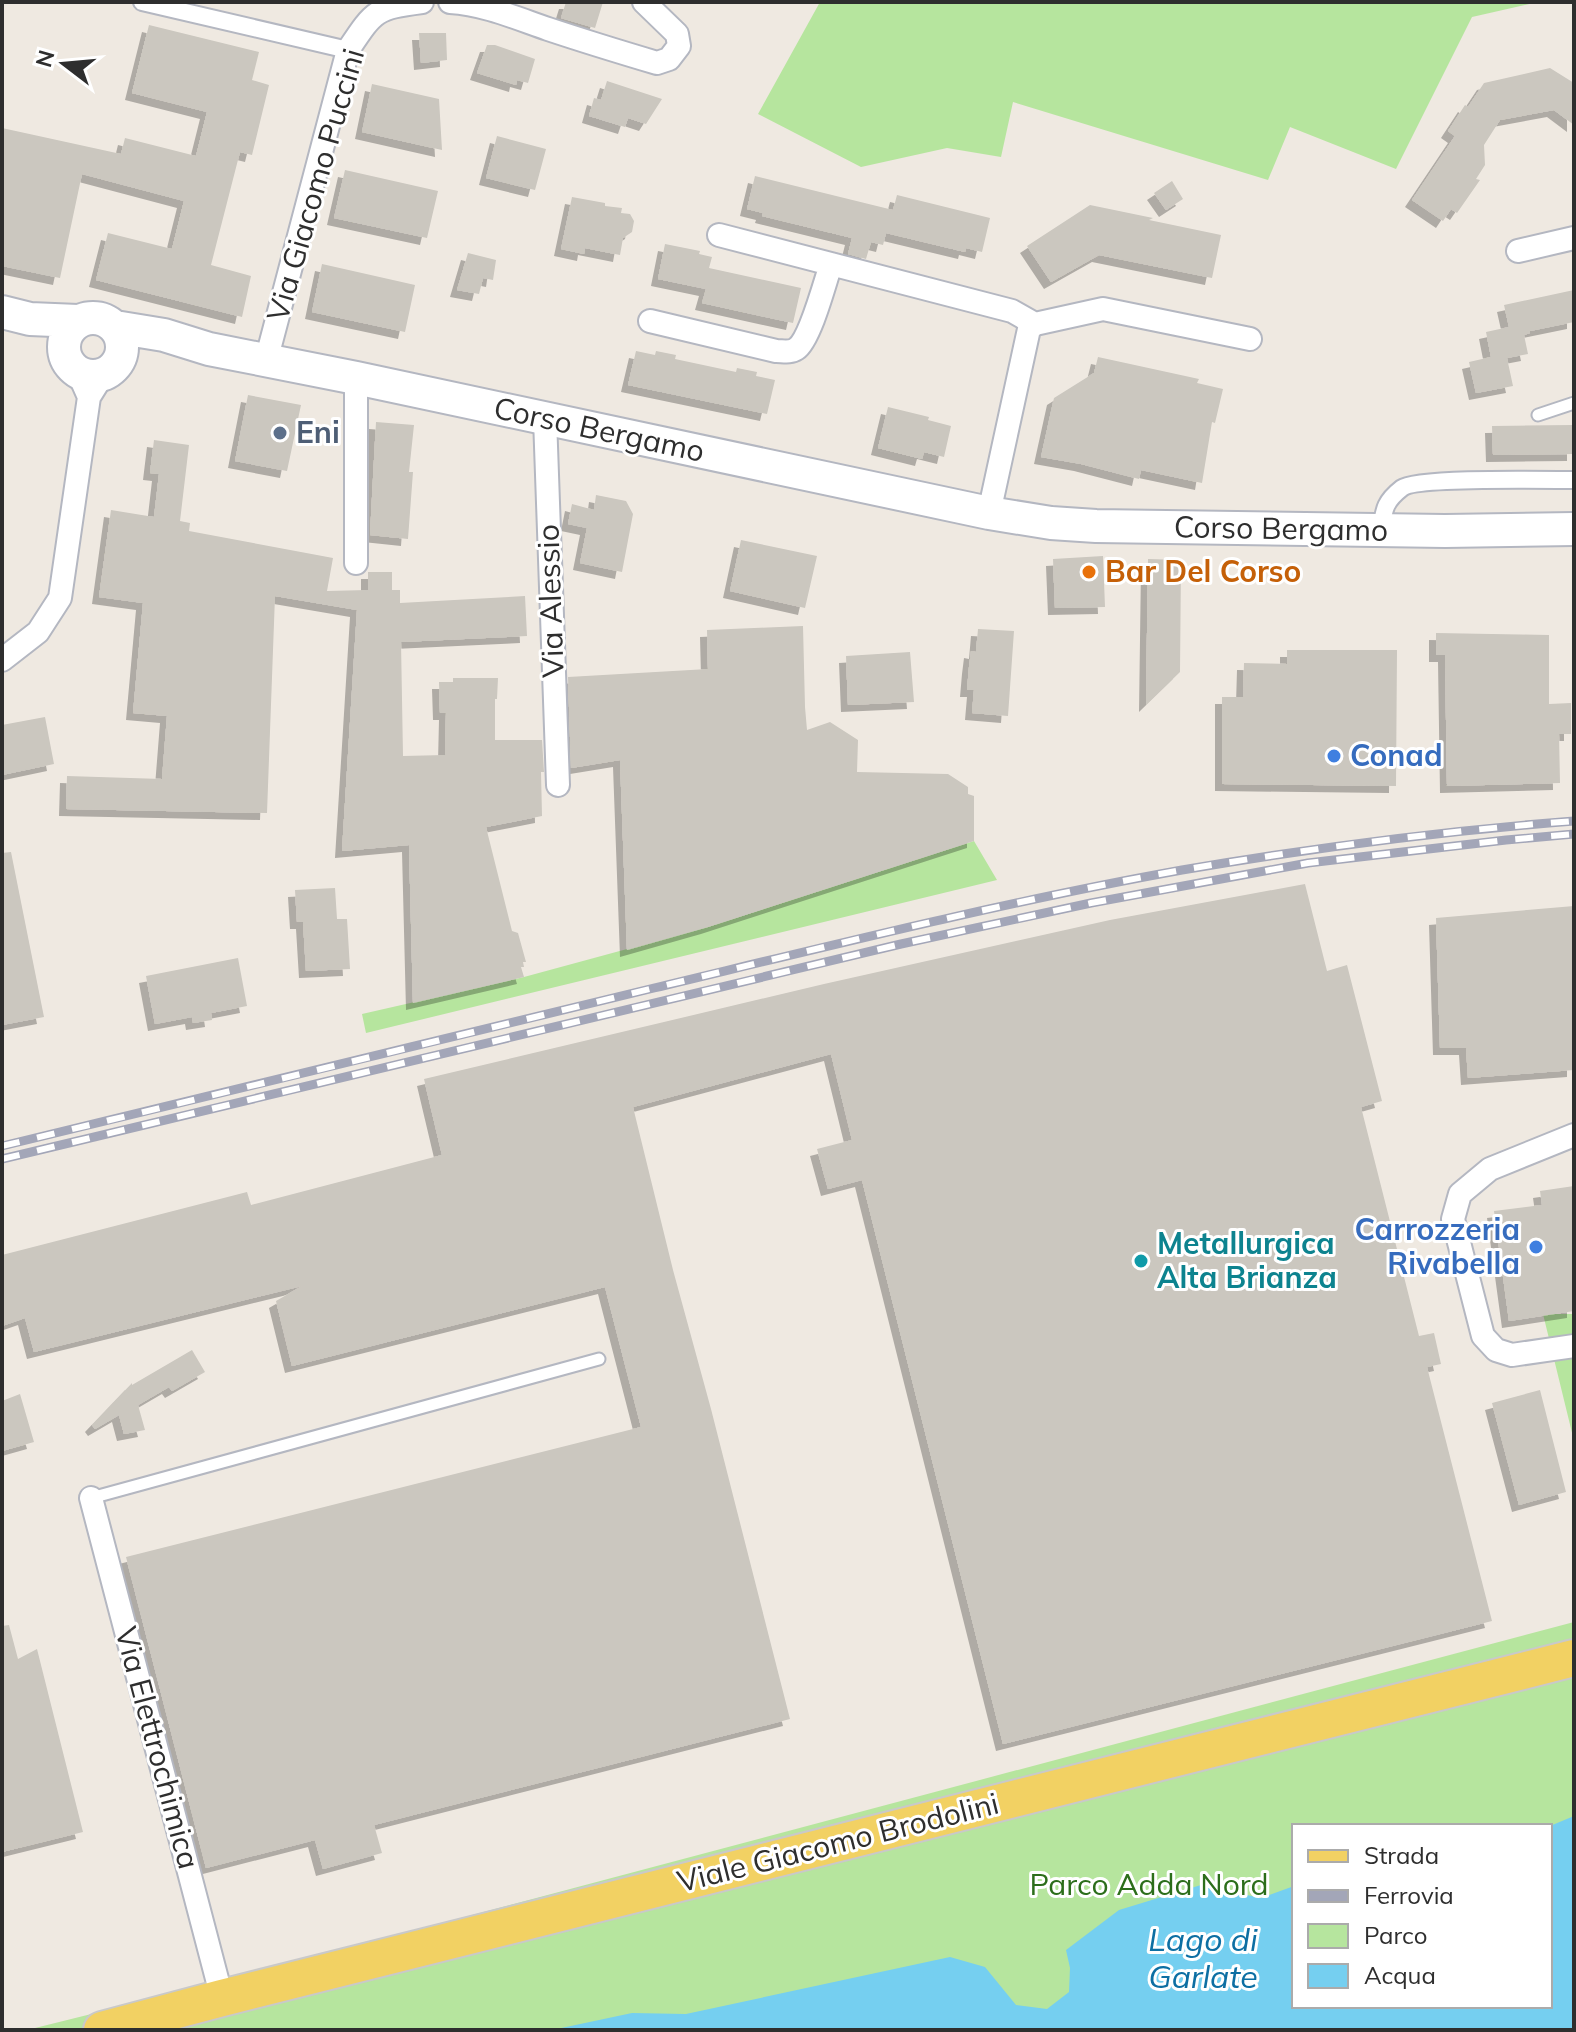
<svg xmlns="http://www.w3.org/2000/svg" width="1576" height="2032" viewBox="0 0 1576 2032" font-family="Mulish,sans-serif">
<defs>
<filter id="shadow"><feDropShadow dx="-7" dy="7" stdDeviation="0" flood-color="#0004"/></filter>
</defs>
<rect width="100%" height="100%" fill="#efe9e1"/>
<!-- green -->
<path fill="#b6e59e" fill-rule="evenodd" d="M 820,2 L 1538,2 L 1472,17 L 1396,169 L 1290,127 L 1268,180 L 1013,102 L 1001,157 L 947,148 L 861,167 L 758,114 Z
M 974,841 L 997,880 L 366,1033 L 362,1014 L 524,977 L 708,927 Z
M 1543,1314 L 1574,1314 L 1574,1441 Z
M 1574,1622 L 1574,2030 L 27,2030 L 224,1981 ZM 1294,1826 L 1550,1826 L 1550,2006 L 1294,2006 Z"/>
<!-- water -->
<path fill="#75cff0" d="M 1574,1816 L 1574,2030 L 552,2030 L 632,2013 L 686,2014 L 950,1957 L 985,1967 L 1016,2005 L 1047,2009 L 1069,1992 L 1070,1968 L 1066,1950 L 1119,1910 L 1201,1885 L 1261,1898 L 1294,1886 L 1294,2006 L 1550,2006 L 1550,1826 Z"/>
<!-- building -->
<path fill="#cbc7bf" filter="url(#shadow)" d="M 566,2 L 603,2 L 595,28 L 561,18 Z
M 149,25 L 259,52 L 252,80 L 269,85 L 252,155 L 240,152 L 211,265 L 251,276 L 242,317 L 96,280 L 108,233 L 172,249 L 184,201 L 82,174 L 60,278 L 2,266 L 2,128 L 121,154 L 125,138 L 196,156 L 207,112 L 132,93 Z
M 419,33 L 446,33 L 447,60 L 421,63 Z
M 487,45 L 495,45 L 535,59 L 528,83 L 517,80 L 516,85 L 477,73 Z
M 1550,68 L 1574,83 L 1574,125 L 1554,110 L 1500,120 L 1484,145 L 1485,165 L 1476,179 L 1480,180 L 1457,213 L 1451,209 L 1443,221 L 1412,200 L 1455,136 L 1448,131 L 1465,105 L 1468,107 L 1484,83 Z
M 607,81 L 662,99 L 646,124 L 628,118 L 625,127 L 589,116 L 594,98 L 601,100 Z
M 372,84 L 439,99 L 442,150 L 362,132 Z
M 497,136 L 546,149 L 535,190 L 486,178 Z
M 345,170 L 438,191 L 427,238 L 334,218 Z
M 755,176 L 893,210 L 897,195 L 990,218 L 982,252 L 966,248 L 965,252 L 886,233 L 883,245 L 871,242 L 866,259 L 848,254 L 852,238 L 762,216 L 763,213 L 747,209 Z
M 1172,181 L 1183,199 L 1166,210 L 1154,193 Z
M 572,197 L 605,203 L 605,206 L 622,208 L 621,213 L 630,214 L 634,221 L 632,232 L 623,238 L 620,255 L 585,248 L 584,254 L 561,249 Z
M 1090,205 L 1153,218 L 1149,220 L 1221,235 L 1212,278 L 1099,255 L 1051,282 L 1027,246 Z
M 665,244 L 700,251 L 699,254 L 712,257 L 709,268 L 801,288 L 793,323 L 702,303 L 706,289 L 658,279 Z
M 468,253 L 496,260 L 493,280 L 483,278 L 479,294 L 457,290 Z
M 322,264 L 415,285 L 405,332 L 312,312 Z
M 1574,290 L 1574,322 L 1530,331 L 1530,333 L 1524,335 L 1528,354 L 1507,358 L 1513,386 L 1476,393 L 1469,362 L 1491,357 L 1486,332 L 1509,327 L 1504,305 Z
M 636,351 L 655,355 L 656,351 L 676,355 L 675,359 L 736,372 L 737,368 L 757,372 L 756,376 L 775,380 L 767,414 L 628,385 Z
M 1098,357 L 1199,379 L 1197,383 L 1223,389 L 1215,423 L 1212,422 L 1202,483 L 1141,470 L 1139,479 L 1081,464 L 1041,457 L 1054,398 L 1094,373 Z
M 248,395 L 301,405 L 287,471 L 235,461 Z
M 888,407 L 929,417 L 928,420 L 951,426 L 944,457 L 924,452 L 922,459 L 878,448 Z
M 376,422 L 414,425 L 409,472 L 413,472 L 408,539 L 370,535 Z
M 1574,425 L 1574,454 L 1493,455 L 1492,426 Z
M 154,440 L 189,445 L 180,521 L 190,523 L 189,531 L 333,558 L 327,591 L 368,590 L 368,572 L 392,572 L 392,590 L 400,590 L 400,603 L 525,596 L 527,636 L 401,642 L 403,756 L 445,755 L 446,713 L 440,713 L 439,682 L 453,682 L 453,678 L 498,678 L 497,699 L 495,699 L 495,740 L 542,740 L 544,772 L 541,772 L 542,816 L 486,827 L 512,931 L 518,933 L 526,962 L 523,962 L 524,967 L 521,967 L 524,977 L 413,1003 L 409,845 L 342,851 L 357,610 L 275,596 L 267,813 L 66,809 L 67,776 L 162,779 L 167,716 L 133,713 L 143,603 L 99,597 L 111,510 L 154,517 L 159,474 L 150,473 Z
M 596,495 L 626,501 L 633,514 L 622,572 L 580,563 L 587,528 L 568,524 L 572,504 L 594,510 Z
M 741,540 L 817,556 L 805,608 L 730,591 Z
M 1103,556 L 1105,607 L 1055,608 L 1053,559 Z
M 1148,559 L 1181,560 L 1180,672 L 1146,705 Z
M 803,626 L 805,707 L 807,730 L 830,722 L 858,740 L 857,772 L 948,774 L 968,787 L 968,794 L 974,796 L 974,841 L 708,927 L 627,950 L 620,760 L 571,768 L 568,677 L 708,669 L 707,630 Z
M 978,629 L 1014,631 L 1008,716 L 972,713 L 974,690 L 967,690 L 969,667 L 971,651 L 976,652 Z
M 1436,633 L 1549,635 L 1549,704 L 1571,703 L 1571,734 L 1559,734 L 1560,783 L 1447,786 L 1445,655 L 1436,655 Z
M 1287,650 L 1397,650 L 1396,786 L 1222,784 L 1222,697 L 1243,697 L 1244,663 L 1287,664 Z
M 910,652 L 914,702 L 848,705 L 846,656 Z
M 45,717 L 54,764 L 2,775 L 2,725 Z
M 11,852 L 44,1017 L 2,1025 L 2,853 Z
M 1305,884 L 1327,971 L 1347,965 L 1382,1101 L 1361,1107 L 1419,1336 L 1434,1333 L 1441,1364 L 1427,1367 L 1492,1621 L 1003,1744 L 862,1180 L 828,1189 L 817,1149 L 852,1140 L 831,1054 L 633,1107 L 673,1270 L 711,1409 L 790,1719 L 374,1825 L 382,1853 L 323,1869 L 315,1840 L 206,1868 L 126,1557 L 641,1427 L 605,1287 L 292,1366 L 276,1301 L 302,1286 L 34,1352 L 25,1318 L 2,1326 L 2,1255 L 247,1192 L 251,1205 L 442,1155 L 424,1079 L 824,984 L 1110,920 Z
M 335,888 L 337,919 L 347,919 L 350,969 L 306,971 L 303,922 L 297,922 L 295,890 Z
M 1574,906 L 1574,1070 L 1468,1078 L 1466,1048 L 1440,1048 L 1436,918 Z
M 238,958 L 247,1006 L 211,1013 L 212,1020 L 193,1023 L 192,1017 L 155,1024 L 146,976 Z
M 1574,1186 L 1574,1311 L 1509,1321 L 1494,1211 L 1542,1205 L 1540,1191 Z
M 192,1350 L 205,1372 L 172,1391 L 169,1387 L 138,1405 L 145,1430 L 124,1434 L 119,1415 L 95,1429 L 92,1425 L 132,1383 L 132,1385 Z
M 1540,1390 L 1566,1492 L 1519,1505 L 1492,1403 Z
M 20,1394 L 34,1442 L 2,1451 L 2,1401 Z
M 9,1625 L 18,1659 L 37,1649 L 83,1832 L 2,1852 L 2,1626 Z"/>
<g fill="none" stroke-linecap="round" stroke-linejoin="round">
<defs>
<path id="service" d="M 1538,415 L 1574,403
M 91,1498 L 599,1359"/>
<path id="pedestrian" d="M 142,2 L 348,50
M 1381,530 C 1384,510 1384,502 1402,488 C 1416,477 1547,480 1574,480"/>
<path id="minor" d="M 450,2 C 484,4 516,18 548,29 C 584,41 620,52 657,63 L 669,59 L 679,46 L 677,34 L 644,2
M 719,235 L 1012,311 L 1035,324 L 1029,329 L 989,513
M 1518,251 L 1574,238
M 650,321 L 776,351 C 783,351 790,353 796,349 C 810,340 825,282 831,264
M 1035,324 L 1103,309 L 1250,339
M 266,361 L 348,50 C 374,11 375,8 422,2
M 78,372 L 89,397
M 356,378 L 356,563
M 545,418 L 558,785
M 2,660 L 38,632 L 60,598 L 89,397 L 104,373
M 1574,1135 L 1490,1169 L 1460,1194 L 1453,1219 L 1483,1336 L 1496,1350 L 1512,1355 L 1574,1346
M 91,1498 L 222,1998"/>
<path id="secondary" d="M 2,312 L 30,319 L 78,321
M64 347a29 29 0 1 1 58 0a29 29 0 1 1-58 0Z
M 115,327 L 164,335 L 209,349 L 356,378 L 989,513 L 1051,523 L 1096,526 L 1445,531 L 1574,529"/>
<path id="primary" d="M 102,2030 L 222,1998 L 1574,1658"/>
</defs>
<!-- service casing -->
<use href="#service" stroke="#b4b7c1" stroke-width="15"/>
<!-- pedestrian casing -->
<use href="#pedestrian" stroke="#b4b7c1" stroke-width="20"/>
<!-- minor casing -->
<use href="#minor" stroke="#b4b7c1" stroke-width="26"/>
<!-- secondary casing -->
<use href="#secondary" stroke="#b4b7c1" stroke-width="36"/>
<!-- primary casing -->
<use href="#primary" stroke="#c9c9c9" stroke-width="40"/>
<!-- service -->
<use href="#service" stroke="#fff" stroke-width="11"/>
<!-- pedestrian -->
<use href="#pedestrian" stroke="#fff" stroke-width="16"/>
<!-- minor -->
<use href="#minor" stroke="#fff" stroke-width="22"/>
<!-- secondary -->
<use href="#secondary" stroke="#fff" stroke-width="32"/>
<!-- primary -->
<use href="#primary" stroke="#f2d163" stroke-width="36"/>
<defs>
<path id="rail" d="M 2,1146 C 219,1094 436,1041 654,988 C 829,946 1004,902 1182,870 C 1312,848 1442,831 1574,821
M 2,1159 L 901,944 L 1091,903 L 1308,863 L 1506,840 L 1574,834"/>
</defs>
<!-- rail casing -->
<use href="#rail" stroke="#a3a6b8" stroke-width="9"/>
<!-- rail -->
<use href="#rail" stroke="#fff" stroke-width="6" stroke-dasharray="18" stroke-linecap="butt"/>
</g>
<!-- markers -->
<circle fill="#5c6f8a" stroke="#fff" stroke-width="3" cx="280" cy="433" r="8"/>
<circle fill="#e8710a" stroke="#fff" stroke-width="3" cx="1089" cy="572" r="8"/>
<g fill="#3f7fe0" stroke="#fff" stroke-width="3">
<circle cx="1334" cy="756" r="8"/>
<circle cx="1536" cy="1247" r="8"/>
</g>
<circle fill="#0f9aa8" stroke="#fff" stroke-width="3" cx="1141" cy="1261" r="8"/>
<g text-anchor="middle" stroke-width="6" stroke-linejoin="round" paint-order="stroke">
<!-- street labels -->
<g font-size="30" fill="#2e2e2e" stroke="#fff">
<text transform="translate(316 185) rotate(-74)" y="10">Via Giacomo Puccini</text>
<text transform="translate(599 430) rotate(12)" y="10">Corso Bergamo</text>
<text transform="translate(1281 529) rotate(1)" y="10">Corso Bergamo</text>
<text transform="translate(551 601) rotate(-92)" y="10">Via Alessio</text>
<text transform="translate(157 1748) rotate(75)" y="10">Via Elettrochimica</text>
<text transform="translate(838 1843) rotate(-14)" y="10">Viale Giacomo Brodolini</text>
</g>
<!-- service labels -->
<g font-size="30" font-weight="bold" fill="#4e5e75" stroke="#fff" text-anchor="start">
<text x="296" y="443">Eni</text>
</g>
<!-- food labels -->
<g font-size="30" font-weight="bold" fill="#c56008" stroke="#fff" text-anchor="start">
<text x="1105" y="582">Bar Del Corso</text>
</g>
<!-- shop labels -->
<g font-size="30" font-weight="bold" fill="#366cbe" stroke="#fff" text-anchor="start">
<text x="1350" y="766">Conad</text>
<text x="1520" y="1240" text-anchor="end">Carrozzeria<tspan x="1520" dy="34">Rivabella</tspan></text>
</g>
<!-- culture labels -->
<g font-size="30" font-weight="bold" fill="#0d838f" stroke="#fff" text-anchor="start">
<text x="1157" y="1254">Metallurgica<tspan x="1157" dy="34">Alta Brianza</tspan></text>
</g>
<!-- park labels -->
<g font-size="30" fill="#2c6e1b" stroke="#fff">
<text x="1149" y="1895">Parco Adda Nord</text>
</g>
<!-- water labels -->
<g font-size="32" font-style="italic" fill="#0d6fa3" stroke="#fff">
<text x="1203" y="1951">Lago di<tspan x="1203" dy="37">Garlate</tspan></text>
</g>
</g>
<!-- border -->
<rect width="1576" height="2032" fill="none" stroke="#2e2e2e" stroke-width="8"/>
<!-- legend -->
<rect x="1292" y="1824" width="260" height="184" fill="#ffffff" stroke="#ababab" stroke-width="2"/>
<rect x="1308" y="1850" width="40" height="12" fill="#f2d163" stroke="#ababab" stroke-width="2"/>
<text x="1364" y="1864" font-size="24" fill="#2e2e2e">Strada</text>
<rect x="1308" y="1890" width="40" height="12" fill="#a3a6b8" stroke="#ababab" stroke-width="2"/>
<text x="1364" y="1904" font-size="24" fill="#2e2e2e">Ferrovia</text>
<rect x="1308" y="1924" width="40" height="24" fill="#b6e59e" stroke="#ababab" stroke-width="2"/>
<text x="1364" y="1944" font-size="24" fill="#2e2e2e">Parco</text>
<rect x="1308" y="1964" width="40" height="24" fill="#75cff0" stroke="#ababab" stroke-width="2"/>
<text x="1364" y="1984" font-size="24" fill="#2e2e2e">Acqua</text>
<!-- north arrow -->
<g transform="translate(64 64) rotate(286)" stroke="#ffffff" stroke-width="6" paint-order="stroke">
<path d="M0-6L14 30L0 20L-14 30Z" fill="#2e2e2e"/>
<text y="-12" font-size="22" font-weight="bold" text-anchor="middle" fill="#2e2e2e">N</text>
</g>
</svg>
